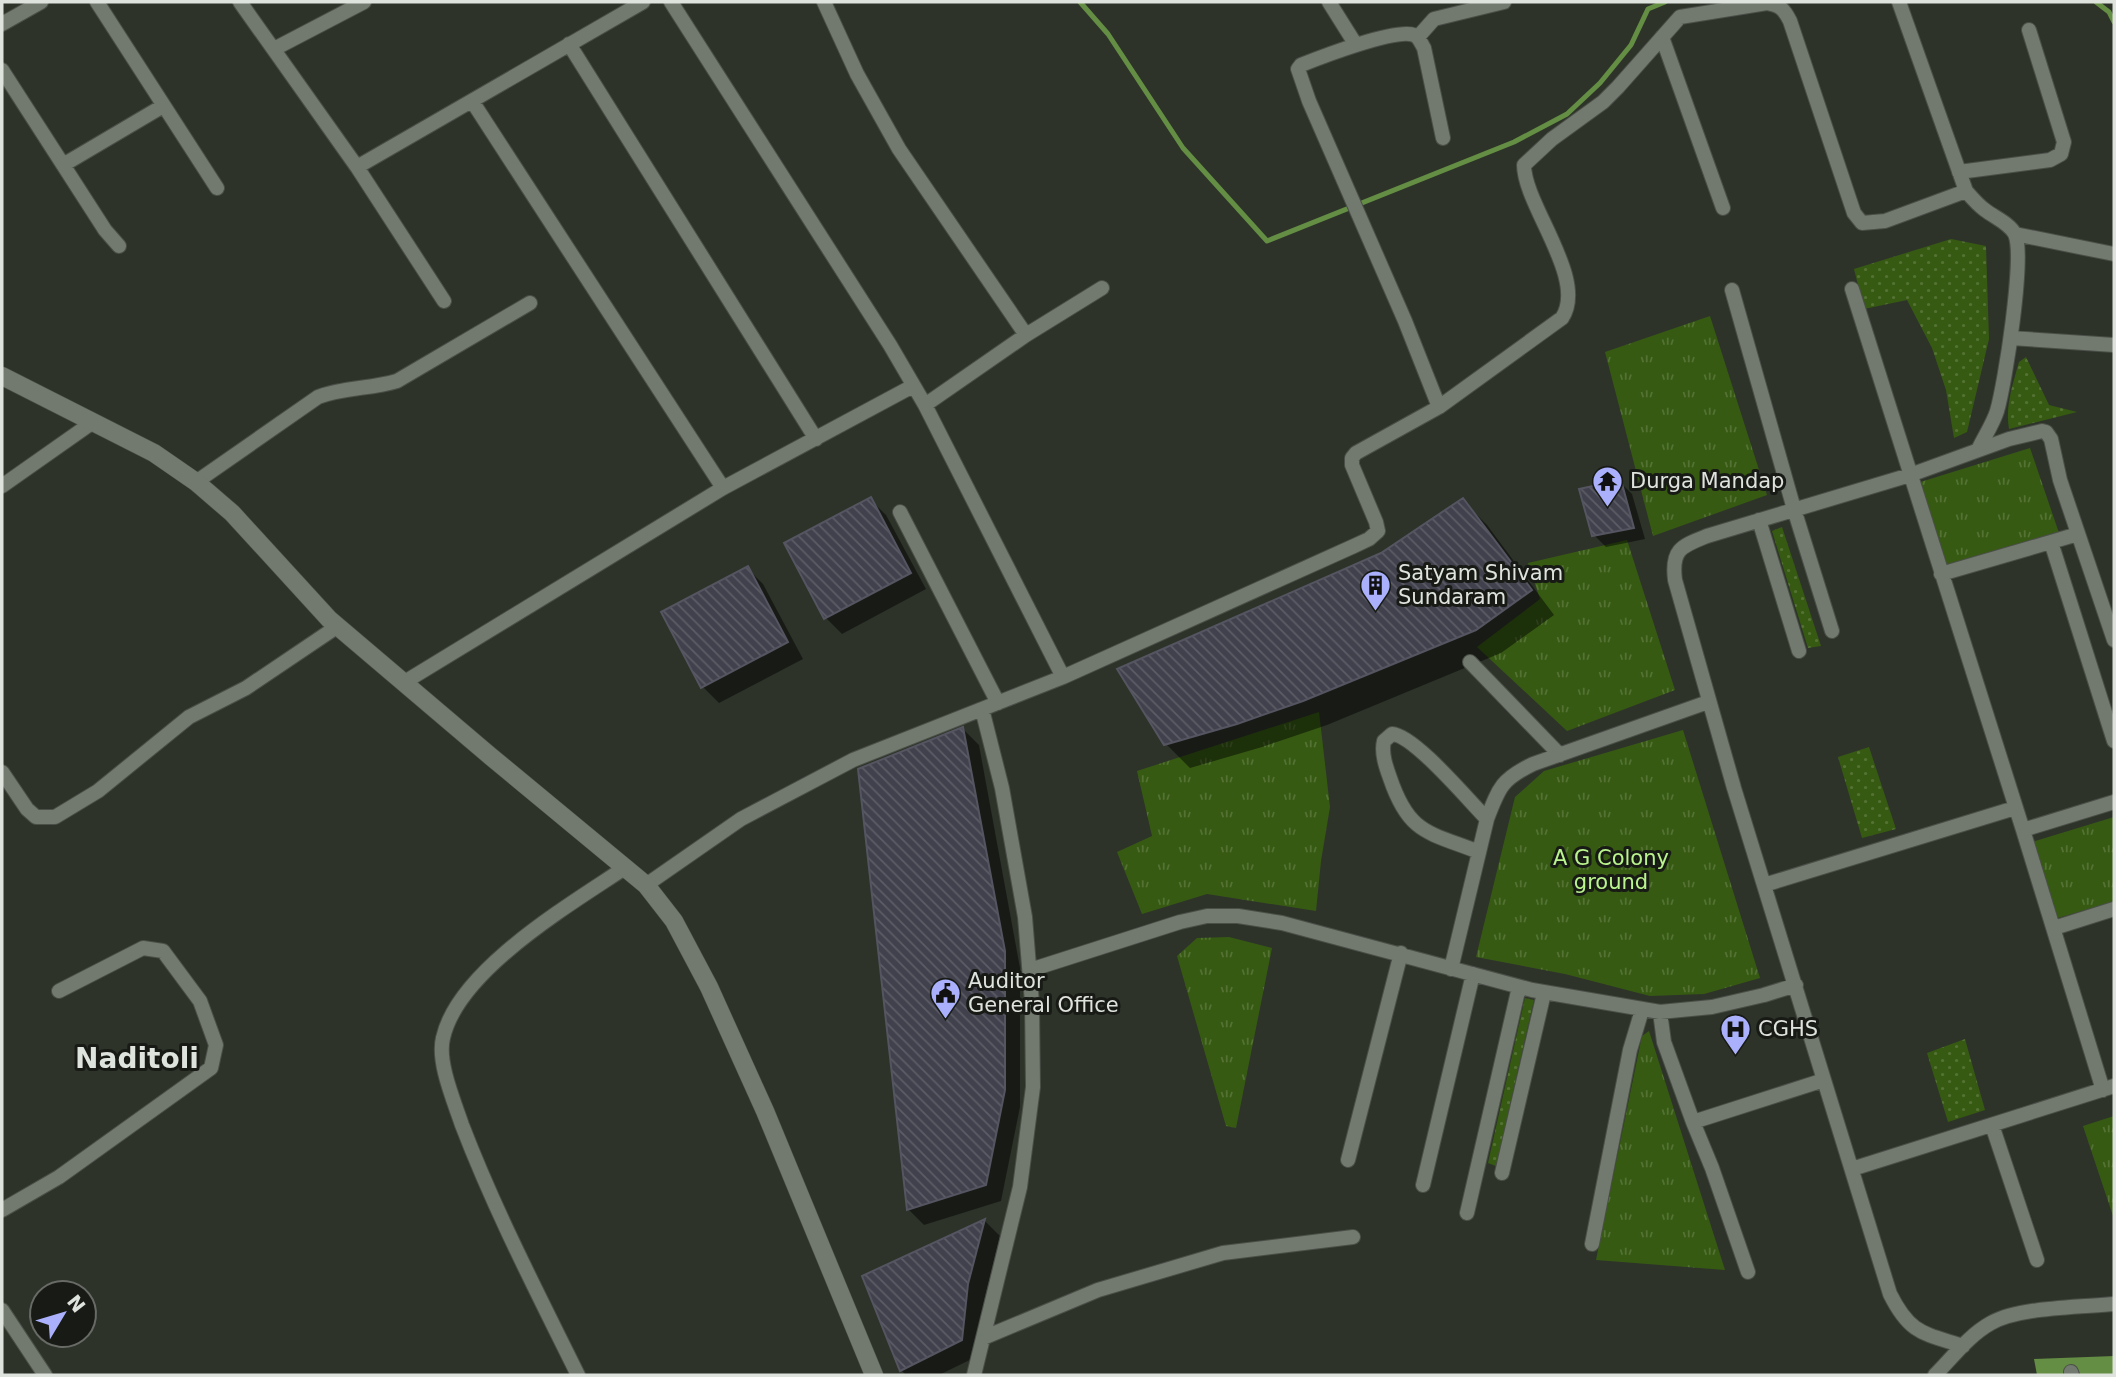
<svg xmlns="http://www.w3.org/2000/svg" width="2116" height="1377" viewBox="0 0 2116 1377" font-family="'DejaVu Sans',sans-serif">
<defs>
<pattern id="grass-dots" width="8" height="8" patternUnits="userSpaceOnUse" patternTransform="scale(1.75)"><rect width="8" height="8" fill="#365a12"/><path d="M2 2h.1M6 6h.1" fill="none" stroke="#537234" stroke-width="1.8" stroke-linecap="round"/></pattern>
<pattern id="park-tufts" width="24" height="20" patternUnits="userSpaceOnUse" patternTransform="scale(1.75)"><rect width="24" height="20" fill="#365a12"/><path d="M3 7l-1-3M5 7V3M7 7l1-3M15 17l-1-3M17 17v-4M19 17l1-3" fill="none" stroke="#537234"/></pattern>
<pattern id="building-back-hatch" width="6" height="6" patternUnits="userSpaceOnUse" patternTransform="scale(1.75)"><rect width="6" height="6" fill="#40414c"/><path d="M-1 5l2 2M0 0l6 6M5-1l2 2" fill="none" stroke="#5b5c65"/></pattern>
</defs>
<rect width="100%" height="100%" fill="#2d3329"/>
<!-- grass -->
<path fill="url(#grass-dots)" d="M 1951,239 L 1986,246 L 1989,339 L 1967,432 L 1954,438 L 1946,390 L 1932,348 L 1907,300 L 1864,309 L 1854,269 Z
M 2026,357 L 2049,405 L 2077,412 L 2009,429 C 2005,407 2013,383 2019,362 Z
M 1782,527 L 1821,646 L 1808,648 L 1772,531 Z
M 1869,747 L 1896,829 L 1862,838 L 1838,757 Z
M 1525,998 L 1534,1000 L 1496,1166 L 1488,1163 Z
M 1965,1039 L 1985,1110 L 1948,1122 L 1927,1053 Z"/>
<!-- park -->
<path fill="url(#park-tufts)" d="M 1710,316 L 1767,495 L 1653,536 L 1605,352 Z
M 2030,448 L 2059,533 L 1944,569 L 1914,484 Z
M 1627,540 L 1675,690 L 1567,731 L 1477,647 L 1540,599 L 1528,563 Z
M 1319,712 L 1330,807 L 1321,861 L 1316,911 L 1207,894 L 1142,914 L 1117,852 L 1152,836 L 1137,771 Z
M 1683,730 L 1760,978 L 1704,994 L 1650,996 L 1565,974 L 1476,957 L 1515,797 L 1544,771 Z
M 2114,817 L 2114,902 L 2054,919 L 2032,842 Z
M 1229,937 L 1272,948 L 1236,1128 L 1226,1126 L 1177,956 L 1197,938 Z
M 1649,1031 L 1725,1270 L 1596,1260 L 1642,1036 Z
M 2114,1116 L 2114,1219 L 2083,1126 Z"/>
<!-- water -->
<path fill="#648e43" d="M 2114,1356 L 2114,1375 L 2037,1375 L 2034,1359 Z"/>
<!-- shadow -->
<path fill="#0007" d="M 1620,482 L 1632,494 L 1645,539 L 1606,547 L 1594,535 Z
M 870,499 L 886,515 L 926,589 L 842,634 L 826,618 Z
M 1463,501 L 1487,525 L 1554,615 L 1501,653 L 1327,725 L 1262,747 L 1190,768 L 1166,744 L 1382,555 Z
M 747,568 L 763,584 L 803,659 L 719,703 L 703,687 L 663,613 Z
M 963,729 L 979,745 L 1020,968 L 1020,1107 L 1001,1201 L 924,1225 L 908,1209 Z
M 985,1221 L 1000,1236 L 984,1301 L 978,1356 L 939,1375 L 906,1375 L 901,1370 L 864,1277 Z"/>
<g fill="none" stroke-linecap="round" stroke-linejoin="round">
<!-- stream -->
<path stroke="#648e43" stroke-width="5" d="M 1080,2 L 1108,34 L 1183,148 L 1267,241 L 1514,142 L 1567,114 L 1600,83 L 1631,45 L 1648,9 L 1665,2
M 2096,2 L 2109,12 L 2114,22"/>
</g>
<!-- building -->
<path fill="url(#building-back-hatch)" stroke="#545561" stroke-width="2" d="M 1621,480 L 1634,528 L 1592,536 L 1579,489 Z
M 871,497 L 911,573 L 824,619 L 784,543 Z
M 1463,498 L 1532,590 L 1476,630 L 1303,701 L 1237,724 L 1164,745 L 1117,669 L 1381,553 Z
M 748,566 L 788,642 L 701,688 L 661,612 Z
M 963,727 L 1005,951 L 1005,1090 L 986,1185 L 907,1210 L 858,769 Z
M 985,1219 L 968,1284 L 962,1340 L 900,1371 L 862,1276 Z"/>
<g fill="none" stroke-linecap="round" stroke-linejoin="round">
<defs>
<path id="minor" d="M 97,2 L 217,188
M 240,2 L 357,167 L 444,301
M 671,2 L 890,345 L 925,405 L 1063,677
M 824,2 L 857,74 L 899,149 L 1026,335
M 1329,2 L 1356,45
M 1899,2 L 1966,191 C 1972,198 1978,205 1985,210 C 1994,217 2009,223 2015,234 C 2025,256 2005,384 1997,411 C 1993,424 1984,437 1978,450
M 2,24 L 41,2
M 1418,37 L 1434,19 L 1504,2
M 1662,37 L 1723,208
M 569,44 L 816,439
M 274,49 L 364,2
M 2,70 L 105,230 L 119,246
M 472,101 L 723,488
M 63,165 L 163,106
M 357,167 L 643,2
M 1959,172 L 2050,160 L 2061,154 L 2064,142 L 2029,30
M 2015,234 L 2114,254
M 1852,289 L 2023,830 L 2103,1090
M 1732,290 L 1794,509 L 1832,631
M 2011,338 L 2114,345
M 925,405 L 1026,335 L 1102,288
M 1439,407 L 1405,321 L 1309,101 L 1298,69 L 1301,65 C 1321,57 1396,28 1414,35 C 1419,37 1421,43 1424,48 L 1443,138
M 196,482 L 318,397 C 344,387 371,389 397,381 L 530,303
M 2,486 L 93,422
M 900,512 L 998,703
M 1759,520 L 1799,651
M 2051,542 L 2114,741
M 1941,574 L 2078,534
M 1470,662 L 1560,755
M 403,683 L 723,488 L 913,386
M 2,772 L 27,809 L 36,817 L 55,817 L 98,791 L 189,717 L 246,688 L 338,626
M 2023,830 L 2114,802
M 1479,852 C 1428,832 1409,834 1390,778 C 1386,767 1381,753 1384,741 L 1392,734 C 1414,735 1469,801 1487,819
M 646,885 L 741,819 L 853,760 L 1063,677 L 1354,546 L 1369,539 L 1378,531 L 1376,522 L 1352,465 L 1352,458 L 1356,453 L 1439,407 L 1562,318 C 1588,279 1524,205 1524,165 L 1552,139 L 1603,102 L 1618,87 L 1680,17 L 1767,3 C 1780,5 1784,9 1790,21 L 1854,213 L 1862,223 L 1885,221 L 1966,191
M 1764,885 L 2015,808
M 2054,928 L 2114,909
M 1451,969 L 1487,819 C 1499,787 1502,779 1533,764 L 1708,702
M 1030,970 L 1180,922 L 1207,916 L 1238,916 L 1282,923 L 1532,990 L 1660,1012 L 1712,1007 L 1764,995 L 1796,985
M 1660,1012 L 1664,1042 L 1693,1122
M 1992,1125 L 2037,1260
M 1348,1160 L 1401,953
M 1852,1169 L 2114,1086
M 1502,1173 L 1544,993
M 1423,1185 L 1473,974
M 2,1210 L 59,1177 L 211,1068 L 216,1045 L 200,1001 L 163,951 L 143,948 L 59,991
M 1467,1213 L 1519,987
M 1592,1244 L 1630,1050 L 1642,1010
M 1748,1272 L 1712,1168 L 1693,1122 L 1824,1080
M 2,1310 L 45,1375
M 983,1338 L 1098,1290 L 1223,1253 L 1353,1237
M 1963,1346 C 1923,1333 1910,1334 1890,1294 L 1734,788 L 1675,580 C 1671,549 1682,546 1707,536 L 1910,475 L 2009,439 L 2042,431 L 2046,432 L 2051,439 L 2060,480 L 2114,640
M 2071,1372 L 2072,1375
M 578,1375 C 537,1292 495,1211 462,1125 C 454,1101 437,1062 443,1038 C 458,970 571,904 626,867
M 974,1375 L 1020,1187 L 1033,1087 L 1032,1003 L 1025,917 L 1002,788 L 982,709
M 1935,1375 C 1952,1358 1969,1335 1991,1323 C 2019,1307 2081,1307 2114,1304"/>
<path id="tertiary" d="M 2,376 L 154,453 L 196,482 L 232,513 L 329,619 L 489,755 L 646,885 L 674,921 L 709,987 L 765,1111 L 874,1375"/>
</defs>
<!-- minor casing -->
<use href="#minor" stroke="#4a4f47" stroke-width="16"/>
<!-- tertiary casing -->
<use href="#tertiary" stroke="#4a4f47" stroke-width="19"/>
<!-- minor -->
<use href="#minor" stroke="#72796e" stroke-width="14"/>
<!-- tertiary -->
<use href="#tertiary" stroke="#72796e" stroke-width="18"/>
</g>
<!-- icons -->
<defs>
<symbol id="temple-pin" viewBox="-11 -11 22 30"><path d="M0 17L-7.5 6A9.5 9.5 0 1 1 7.5 6Z" fill="#aab0fc" stroke="#171a15"/><path d="M0-6L5-2H3V0L6.5 2.5H4V6H1.5V3h-3V6H-4V2.5H-6.5L-3 0V-2H-5Z" fill="#111"/></symbol>
<symbol id="building-pin" viewBox="-11 -11 22 30"><path d="M0 17L-7.5 6A9.5 9.5 0 1 1 7.5 6Z" fill="#aab0fc" stroke="#171a15"/><path d="M-4-6H4V6H1V3H-1V6H-4ZM-2.5-4.3h1.7v1.8h-1.7ZM.8-4.3h1.7v1.8H.8ZM-2.5-1h1.7V.8h-1.7ZM.8-1h1.7V.8H.8Z" fill="#111"/></symbol>
<symbol id="civic-pin" viewBox="-11 -11 22 30"><path d="M0 17L-7.5 6A9.5 9.5 0 1 1 7.5 6Z" fill="#aab0fc" stroke="#171a15"/><path d="M-.6-6.5H3V-4.5H.6V-3L4-1V1h2V6H-6V1h2V-1L-.6-3ZM-1.2 2.5V6h2.4V2.5Z" fill="#111"/></symbol>
<symbol id="hospital-pin" viewBox="-11 -11 22 30"><path d="M0 17L-7.5 6A9.5 9.5 0 1 1 7.5 6Z" fill="#aab0fc" stroke="#171a15"/><path d="M-5-5h3v3.5h4V-5h3V5h-3V1.5h-4V5h-3Z" fill="#111"/></symbol>
</defs>
<g fill-rule="evenodd">
<use href="#temple-pin" x="1590" y="464" width="35" height="47"/>
<use href="#building-pin" x="1358" y="568" width="35" height="47"/>
<use href="#civic-pin" x="928" y="976" width="35" height="47"/>
<use href="#hospital-pin" x="1718" y="1012" width="35" height="47"/>
</g>
<g text-anchor="middle" stroke-width="6" stroke-linejoin="round" paint-order="stroke">
<!-- poi labels -->
<g font-size="21" fill="#dfe3dd" stroke="#171a15" text-anchor="start">
<text x="1630" y="488">Durga Mandap</text>
<text x="1398" y="580">Satyam Shivam<tspan x="1398" dy="24">Sundaram</tspan></text>
<text x="968" y="988">Auditor<tspan x="968" dy="24">General Office</tspan></text>
<text x="1758" y="1036">CGHS</text>
</g>
<!-- park labels -->
<g font-size="21" fill="#baf48d" stroke="#171a15">
<text x="1611" y="865">A G Colony<tspan x="1611" dy="24">ground</tspan></text>
</g>
<!-- district labels -->
<g font-size="28" font-weight="bold" fill="#dfe3dd" stroke="#171a15">
<text x="137" y="1068">Naditoli</text>
</g>
</g>
<!-- border -->
<rect width="2116" height="1377" fill="none" stroke="#dfe3dd" stroke-width="7"/>
<!-- north arrow -->
<g transform="translate(63 1314) rotate(52)"><circle r="33" fill="#171a15" stroke="#676a65" stroke-width="2"/>
<path d="M0-5L12 26L0 18L-12 26Z" fill="#aab0fc"/>
<text y="-10" font-size="19" font-weight="bold" text-anchor="middle" fill="#dfe3dd">N</text>
</g>
</svg>
